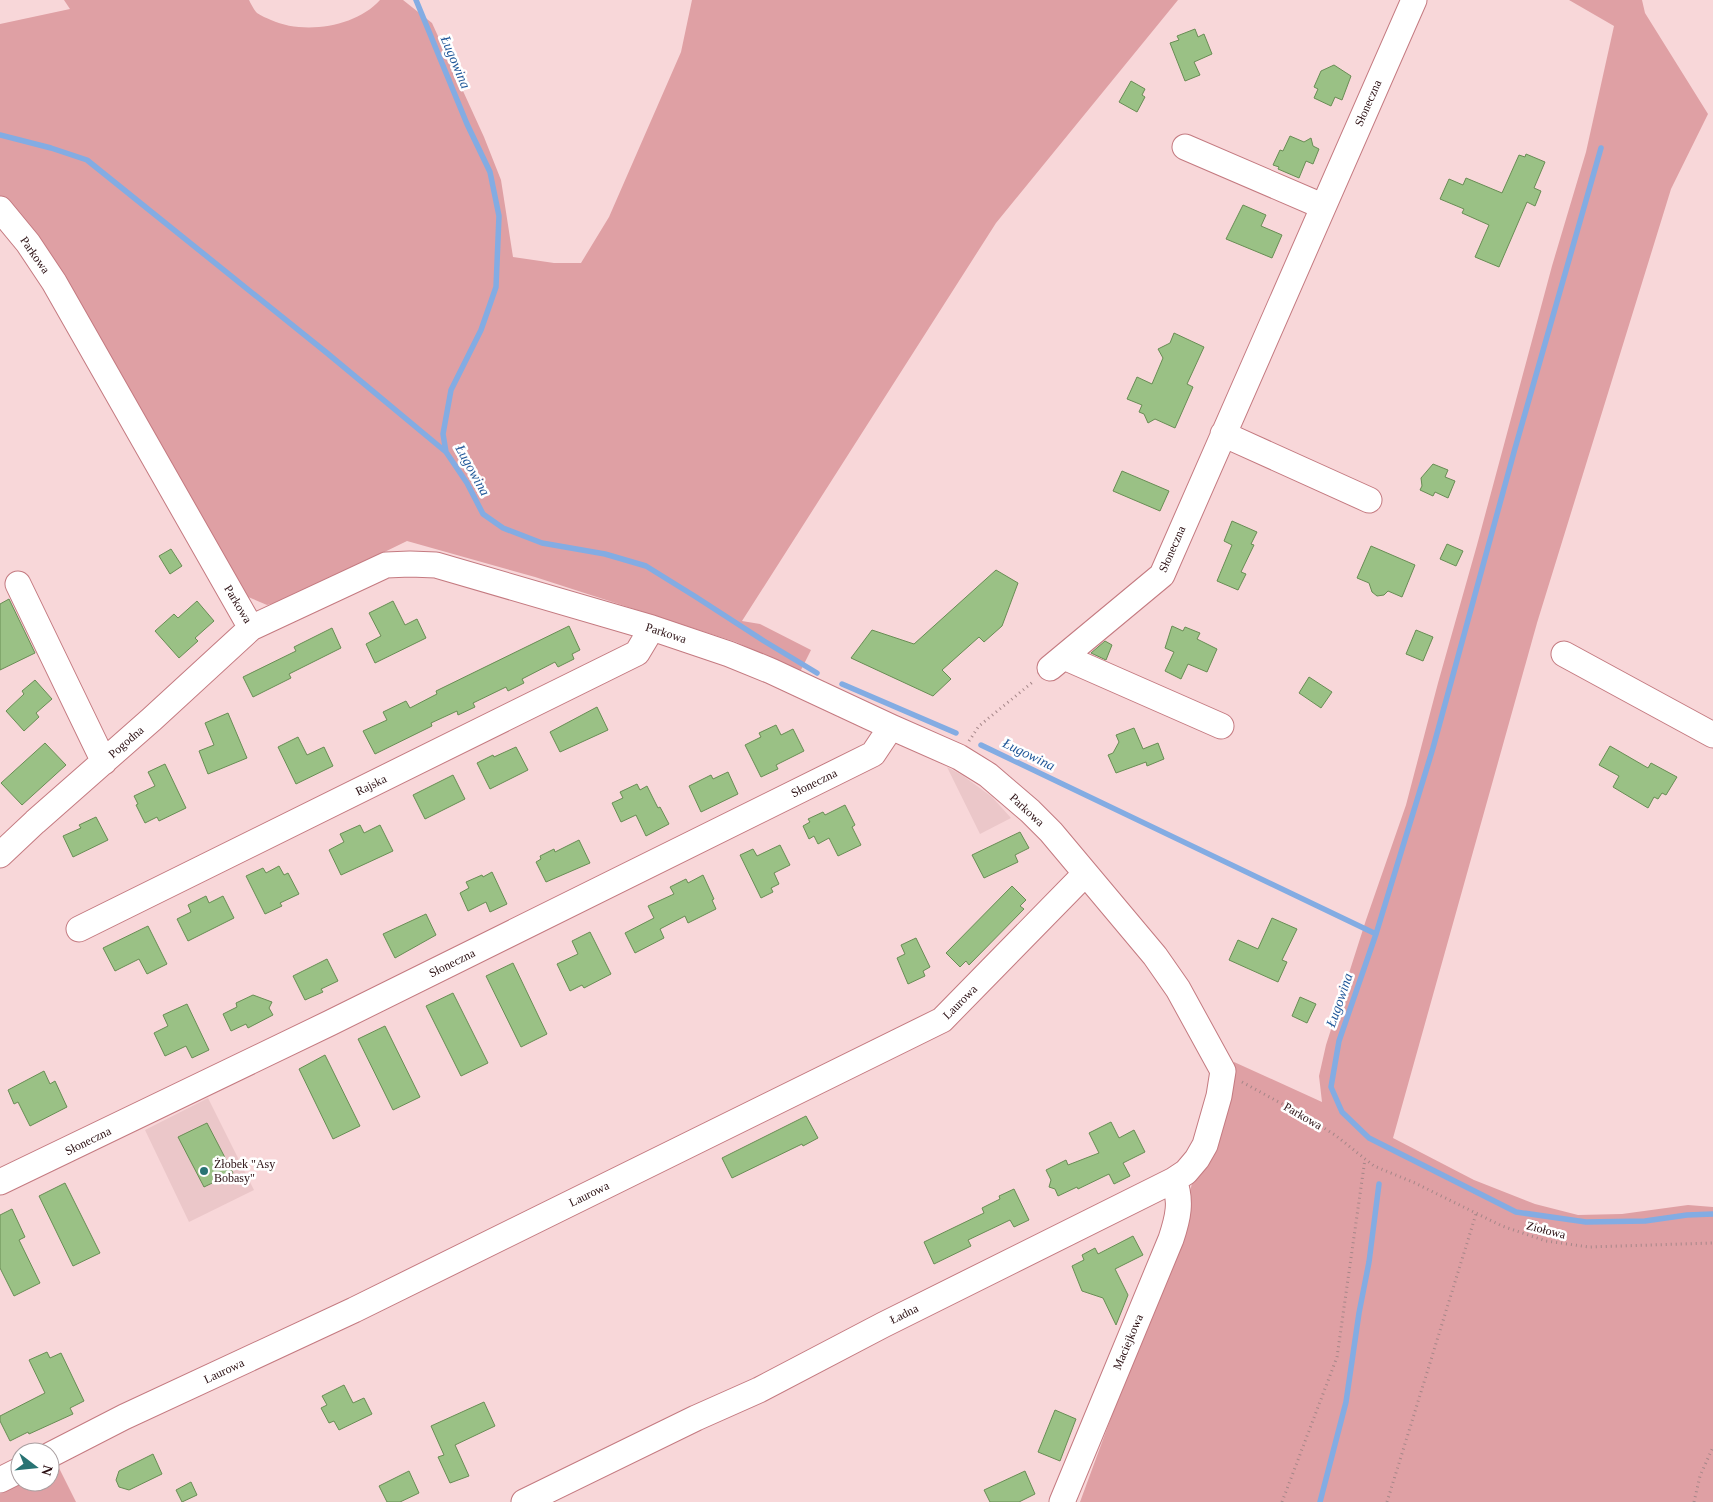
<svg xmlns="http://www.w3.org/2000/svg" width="1713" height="1502" viewBox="0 0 1713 1502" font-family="'Times New Roman',serif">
<rect width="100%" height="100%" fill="#f8d7d9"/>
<!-- built -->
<path fill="#ebc7c9" d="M 947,767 L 962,775 L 992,797 L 1011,818 L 980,834 Z
M 208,1098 L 254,1190 L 189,1222 L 145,1130 Z"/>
<!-- green -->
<path fill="#dfa0a4" d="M 64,0 L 249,0 C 251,4 254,10 257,13 C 261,16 267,18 271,20 C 304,35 356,27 380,0 L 403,0 L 432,23 L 484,137 L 501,180 L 513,257 L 554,263 L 581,263 L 609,217 L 681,52 L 692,0 L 1178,0 L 996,223 L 742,621 L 760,624 L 811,650 L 800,672 L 736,642 L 535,577 L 407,541 L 284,601 L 267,605 L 241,594 L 0,197 L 0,24 L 70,9 Z
M 1569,0 L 1642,0 L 1645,13 L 1708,114 L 1671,189 L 1537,623 L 1393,1138 L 1474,1180 L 1535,1204 L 1578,1215 L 1622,1214 L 1688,1205 L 1713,1207 L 1713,1502 L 1080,1502 L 1178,1236 L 1194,1176 L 1230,1087 L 1234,1062 L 1322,1102 L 1319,1076 L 1326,1045 L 1366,920 L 1406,805 L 1438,683 L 1477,545 L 1552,266 L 1586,152 L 1614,26 Z
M 58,1466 L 76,1502 L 0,1502 L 0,1494 L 25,1482 L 50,1482 L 50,1470 Z"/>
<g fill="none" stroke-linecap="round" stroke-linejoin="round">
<!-- stream -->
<path stroke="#83ace3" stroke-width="5.5" d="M 416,0 L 467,124 L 490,172 L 499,216 L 496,287 L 481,330 L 451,390 L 443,434 L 446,452 L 467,483 L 483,514 L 503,528 L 542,543 L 605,554 L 646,566 L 696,597 L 764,641 L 817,673
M 0,135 L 51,148 L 87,160 L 327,353 L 446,452
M 1601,148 L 1514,452 L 1433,748 L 1376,934 L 1339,1041 L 1331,1087 L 1342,1112 L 1369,1138 L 1516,1212 L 1586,1222 L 1645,1221 L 1687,1215 L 1713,1214
M 842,684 L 956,733
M 981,745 L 1376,934
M 1320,1502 L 1346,1402 L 1359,1313 L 1369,1262 L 1379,1184"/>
</g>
<!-- building -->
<path fill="#9ac185" stroke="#688d54" d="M 1195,29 L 1198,37 L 1204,34 L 1212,54 L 1194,62 L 1200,75 L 1185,81 L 1170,43 L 1179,40 L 1177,36 Z
M 1334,65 L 1351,76 L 1342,100 L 1335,97 L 1331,106 L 1314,98 L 1318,89 L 1314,87 L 1321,71 Z
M 1131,81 L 1145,89 L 1142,95 L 1145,97 L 1137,112 L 1119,102 Z
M 1290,136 L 1304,142 L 1311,138 L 1313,146 L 1319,149 L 1313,164 L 1306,161 L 1299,178 L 1278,169 L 1279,167 L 1273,165 L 1280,150 L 1283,151 Z
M 1526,154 L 1545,162 L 1534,188 L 1541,191 L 1535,206 L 1527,202 L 1499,267 L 1475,257 L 1489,225 L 1462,213 L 1464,209 L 1440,199 L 1449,179 L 1463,185 L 1466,178 L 1502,193 L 1519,155 L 1525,157 Z
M 1243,205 L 1266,215 L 1261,226 L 1282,235 L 1272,258 L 1226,239 Z
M 1174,333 L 1204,347 L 1187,384 L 1193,387 L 1175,428 L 1155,419 L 1148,423 L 1144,414 L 1139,412 L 1142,405 L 1127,399 L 1137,377 L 1152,384 L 1163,358 L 1158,349 L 1170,343 Z
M 1433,464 L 1448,470 L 1445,477 L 1455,481 L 1448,498 L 1435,492 L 1433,496 L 1420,490 L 1422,486 L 1421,478 Z
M 1122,471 L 1169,491 L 1160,511 L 1113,491 Z
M 1232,521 L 1257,532 L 1251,544 L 1254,545 L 1241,572 L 1246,574 L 1238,590 L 1217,581 L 1232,545 L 1224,541 Z
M 1447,544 L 1463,551 L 1456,566 L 1440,559 Z
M 1371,546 L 1415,565 L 1402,597 L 1388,591 L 1384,595 L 1377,596 L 1372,592 L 1369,583 L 1357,578 Z
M 171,549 L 182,566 L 170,574 L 159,556 Z
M 996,570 L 1018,583 L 1002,626 L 984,642 L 979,637 L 942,670 L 951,679 L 933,696 L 851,658 L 872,630 L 914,644 Z
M 9,599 L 35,653 L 0,670 L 0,604 Z
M 197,601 L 214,621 L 195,638 L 198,641 L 179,658 L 155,631 L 174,614 L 178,618 Z
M 393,601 L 405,625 L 417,619 L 426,638 L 375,663 L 366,644 L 381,636 L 369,613 Z
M 569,626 L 580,650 L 572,654 L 574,659 L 558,667 L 555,662 L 522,679 L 524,683 L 508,691 L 506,687 L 473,703 L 475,707 L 458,715 L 457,711 L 431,723 L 432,726 L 375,754 L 363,731 L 387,720 L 383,712 L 406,701 L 410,708 L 437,694 L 436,691 Z
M 1172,626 L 1183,631 L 1185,627 L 1200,633 L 1197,639 L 1217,649 L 1207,672 L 1188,664 L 1181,679 L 1165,671 L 1174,652 L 1165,648 Z
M 332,628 L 341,648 L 289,674 L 291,678 L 253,697 L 243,677 L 296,651 L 294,647 Z
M 1416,630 L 1433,637 L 1423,661 L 1406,654 Z
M 1105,641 L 1112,645 L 1106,660 L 1091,653 Z
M 1309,677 L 1332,692 L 1321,708 L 1299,693 Z
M 35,680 L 52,699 L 36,713 L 39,717 L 24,731 L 6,711 L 24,694 L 22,691 Z
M 597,707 L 608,730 L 560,752 L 550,732 Z
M 228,713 L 247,758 L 208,774 L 199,751 L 214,745 L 205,723 Z
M 776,725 L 781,735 L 793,729 L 804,751 L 776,765 L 778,769 L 761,777 L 745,745 L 761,737 L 759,733 Z
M 1134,728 L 1143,749 L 1158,743 L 1164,759 L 1147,766 L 1146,762 L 1116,773 L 1108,755 L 1113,753 L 1119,742 L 1116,735 Z
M 298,737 L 307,755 L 324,747 L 333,766 L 296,784 L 278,747 Z
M 45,743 L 66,765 L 22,805 L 1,783 Z
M 1610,746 L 1648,768 L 1651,763 L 1677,777 L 1666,795 L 1662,793 L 1658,799 L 1654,797 L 1648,808 L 1613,787 L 1619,776 L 1599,765 Z
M 516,747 L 528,770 L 490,789 L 477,763 L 493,755 L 494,757 Z
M 165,764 L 186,808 L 159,821 L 157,817 L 145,823 L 136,805 L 138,804 L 134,796 L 155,786 L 148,772 Z
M 728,772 L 738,794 L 701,812 L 689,786 L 711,775 L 713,779 Z
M 453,775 L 465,799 L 425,819 L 413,795 Z
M 637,784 L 640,790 L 647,786 L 658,808 L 660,807 L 669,824 L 646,836 L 636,815 L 621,822 L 612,803 L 623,798 L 620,792 Z
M 845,805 L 855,825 L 852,827 L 861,845 L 838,856 L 829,838 L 818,844 L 814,836 L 809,839 L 803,826 L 810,822 L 808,819 L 823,812 L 825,815 Z
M 96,817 L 108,840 L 73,857 L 63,836 L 81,828 L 79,825 Z
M 360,825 L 364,833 L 380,825 L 393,851 L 341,875 L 329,850 L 344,842 L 340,834 Z
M 1020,832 L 1029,848 L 1015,855 L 1018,862 L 984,878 L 972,855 Z
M 579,840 L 590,863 L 546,882 L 536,862 L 541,859 L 540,856 L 554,849 L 555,852 Z
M 780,845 L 790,865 L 774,873 L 779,884 L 771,888 L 773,892 L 761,898 L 740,855 L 753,849 L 757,856 Z
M 279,866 L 284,875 L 288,873 L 299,894 L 280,903 L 282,906 L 265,914 L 246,876 L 263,868 L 266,873 Z
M 492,872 L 507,904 L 490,912 L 486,902 L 468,911 L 460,893 L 469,888 L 466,882 L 482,875 L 483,877 Z
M 703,875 L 714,899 L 712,900 L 716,909 L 688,923 L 685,916 L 660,929 L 664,938 L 635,953 L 625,933 L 654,918 L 648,906 L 674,894 L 670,887 L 686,879 L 688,883 Z
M 1012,886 L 1026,900 L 1020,906 L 1024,909 L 969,965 L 966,961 L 960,967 L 946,953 Z
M 206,896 L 209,903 L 223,896 L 234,918 L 188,941 L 177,919 L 191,912 L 188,905 Z
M 426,914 L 436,935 L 395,958 L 383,934 Z
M 1272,918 L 1297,929 L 1282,960 L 1287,962 L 1278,982 L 1229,960 L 1238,940 L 1258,949 Z
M 148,926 L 167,964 L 147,974 L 139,959 L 115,971 L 103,948 Z
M 590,932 L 611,974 L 584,988 L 582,985 L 570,991 L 557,964 L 578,954 L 572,941 Z
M 916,938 L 930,967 L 923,971 L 925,976 L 908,984 L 897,958 L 905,954 L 901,945 Z
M 327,959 L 338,981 L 321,989 L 323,992 L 305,1000 L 293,976 Z
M 513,963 L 547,1034 L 521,1047 L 486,976 Z
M 453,993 L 488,1063 L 461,1076 L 426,1006 Z
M 253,995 L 272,1002 L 269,1008 L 273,1015 L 248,1028 L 246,1024 L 231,1031 L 223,1014 L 237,1007 L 236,1003 Z
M 1300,997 L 1316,1004 L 1307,1023 L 1292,1016 Z
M 187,1004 L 209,1050 L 192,1058 L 186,1046 L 165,1056 L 154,1033 L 168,1026 L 163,1015 Z
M 385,1026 L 420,1097 L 393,1110 L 358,1039 Z
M 325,1055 L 360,1126 L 333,1139 L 299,1069 Z
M 44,1071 L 50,1084 L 55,1081 L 67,1107 L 30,1126 L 18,1102 L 14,1104 L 8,1090 Z
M 806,1116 L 818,1138 L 803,1146 L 802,1144 L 732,1178 L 722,1158 Z
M 1111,1122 L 1119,1138 L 1134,1130 L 1145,1152 L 1123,1163 L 1130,1176 L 1114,1184 L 1109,1174 L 1078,1189 L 1077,1187 L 1058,1196 L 1055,1189 L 1049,1187 L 1051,1180 L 1046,1170 L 1066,1160 L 1068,1165 L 1099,1153 L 1089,1133 Z
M 207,1123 L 233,1173 L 204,1187 L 178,1137 Z
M 65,1183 L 100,1253 L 73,1266 L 39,1196 Z
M 1014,1189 L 1029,1220 L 1014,1227 L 1010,1220 L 968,1240 L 971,1246 L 934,1264 L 924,1242 L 984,1213 L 982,1208 L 1000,1199 L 999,1196 Z
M 12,1209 L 25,1237 L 19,1240 L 40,1283 L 14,1296 L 0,1268 L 0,1215 Z
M 1133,1236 L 1143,1255 L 1115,1269 L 1128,1295 L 1116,1325 L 1103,1298 L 1082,1291 L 1072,1266 L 1084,1260 L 1082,1255 L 1095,1248 L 1098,1254 Z
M 47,1352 L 50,1358 L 61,1353 L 84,1401 L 70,1408 L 73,1414 L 29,1434 L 28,1432 L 10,1441 L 0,1421 L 0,1416 L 45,1393 L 29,1360 Z
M 344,1385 L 353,1403 L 364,1398 L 372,1414 L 339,1430 L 334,1421 L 329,1423 L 321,1408 L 327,1405 L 322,1396 Z
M 484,1402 L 495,1426 L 455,1445 L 469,1476 L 450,1483 L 438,1457 L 444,1455 L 431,1426 Z
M 1055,1410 L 1076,1419 L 1060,1461 L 1038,1452 Z
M 153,1454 L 162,1474 L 129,1490 L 119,1487 L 116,1480 L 119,1471 Z
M 409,1471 L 419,1493 L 400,1502 L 387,1502 L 379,1486 Z
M 1025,1471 L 1035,1494 L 1019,1502 L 990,1502 L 984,1490 Z
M 191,1482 L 197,1495 L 182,1502 L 176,1490 Z"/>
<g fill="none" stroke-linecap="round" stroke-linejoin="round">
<defs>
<path id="minor" d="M 1185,147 L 1322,206
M 0,209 L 28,243 L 54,282 L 251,628
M 1223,434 L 1369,500
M 18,584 L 104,762
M 1564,654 L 1713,735
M 1064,657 L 1221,726
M 1050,668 L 1162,575 L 1414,0
M 0,855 L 35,822 L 152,719 L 251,628 L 386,565 L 410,564 L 436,565 L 652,628 L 729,654 L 771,671 L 891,727 L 959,757 L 988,775 L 1030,811 L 1051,832 L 1155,956 L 1178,989 L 1223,1071 L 1219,1096 L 1205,1145 L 1197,1159 L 1186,1172 L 1174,1180 L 883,1325 L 759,1390 L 696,1418 L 524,1502
M 79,929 L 637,653 L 652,628
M 0,1182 L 330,1023 L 873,754 L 891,727
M 50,1455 L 124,1417 L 354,1310 L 942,1020 L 1085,874
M 0,1480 L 20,1470
M 1062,1502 L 1171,1239 C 1178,1218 1182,1201 1174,1180"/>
</defs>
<!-- minor casing -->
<use href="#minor" stroke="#c47a80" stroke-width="27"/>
<!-- path -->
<path stroke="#a58688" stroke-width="3" stroke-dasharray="1 4" stroke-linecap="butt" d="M 969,741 L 979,726 L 1034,681
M 1242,1082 L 1308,1118 L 1335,1135 L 1374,1166 L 1415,1183 L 1502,1226 L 1546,1241 L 1589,1247 L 1713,1243
M 1282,1502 L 1337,1357 L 1365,1159
M 1387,1502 L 1476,1214
M 1694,1502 L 1700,1476 L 1713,1447"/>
<!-- minor -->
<use href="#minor" stroke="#fff" stroke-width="25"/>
</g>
<!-- markers -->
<circle fill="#287373" stroke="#fff" stroke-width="2" cx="204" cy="1171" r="5"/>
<g text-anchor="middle" stroke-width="5" stroke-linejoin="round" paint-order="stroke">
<!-- street labels -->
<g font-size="12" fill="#2b1013" stroke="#fff">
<text transform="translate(1368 103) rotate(-66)" y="4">Słoneczna</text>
<text transform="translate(35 255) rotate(55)" y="4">Parkowa</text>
<text transform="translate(1172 549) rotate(-66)" y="4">Słoneczna</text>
<text transform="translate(238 604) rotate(59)" y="4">Parkowa</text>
<text transform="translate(666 633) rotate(18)" y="4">Parkowa</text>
<text transform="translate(126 742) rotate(-41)" y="4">Pogodna</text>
<text transform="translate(814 783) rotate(-26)" y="4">Słoneczna</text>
<text transform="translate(371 785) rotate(-26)" y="4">Rajska</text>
<text transform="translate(1027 810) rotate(43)" y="4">Parkowa</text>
<text transform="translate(452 963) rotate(-26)" y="4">Słoneczna</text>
<text transform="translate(960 1002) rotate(-45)" y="4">Laurowa</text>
<text transform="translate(1303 1116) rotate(30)" y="4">Parkowa</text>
<text transform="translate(88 1141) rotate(-26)" y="4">Słoneczna</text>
<text transform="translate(589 1194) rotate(-26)" y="4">Laurowa</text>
<text transform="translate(1546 1230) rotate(14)" y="4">Ziołowa</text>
<text transform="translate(904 1314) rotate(-27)" y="4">Ładna</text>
<text transform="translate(1128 1342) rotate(-67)" y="4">Maciejkowa</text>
<text transform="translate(224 1371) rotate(-25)" y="4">Laurowa</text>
</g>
<!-- poi labels -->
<g font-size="12" fill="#2b1013" stroke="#fff" text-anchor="start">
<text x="214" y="1168">Żłobek "Asy<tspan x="214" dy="14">Bobasy"</tspan></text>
</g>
<!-- water labels -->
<g font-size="14" font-style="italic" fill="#215899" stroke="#fff">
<text transform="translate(456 62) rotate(67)" y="5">Ługowina</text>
<text transform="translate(473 470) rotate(61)" y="5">Ługowina</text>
<text transform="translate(1029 754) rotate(26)" y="5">Ługowina</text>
<text transform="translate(1339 1000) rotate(-71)" y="5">Ługowina</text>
</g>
</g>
<!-- north arrow -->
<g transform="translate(35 1467) rotate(106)"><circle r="24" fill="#ffffff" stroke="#aa9fa1"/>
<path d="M0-4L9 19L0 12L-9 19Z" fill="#287373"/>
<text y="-8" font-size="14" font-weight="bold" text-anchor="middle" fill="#2b1013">N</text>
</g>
</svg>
